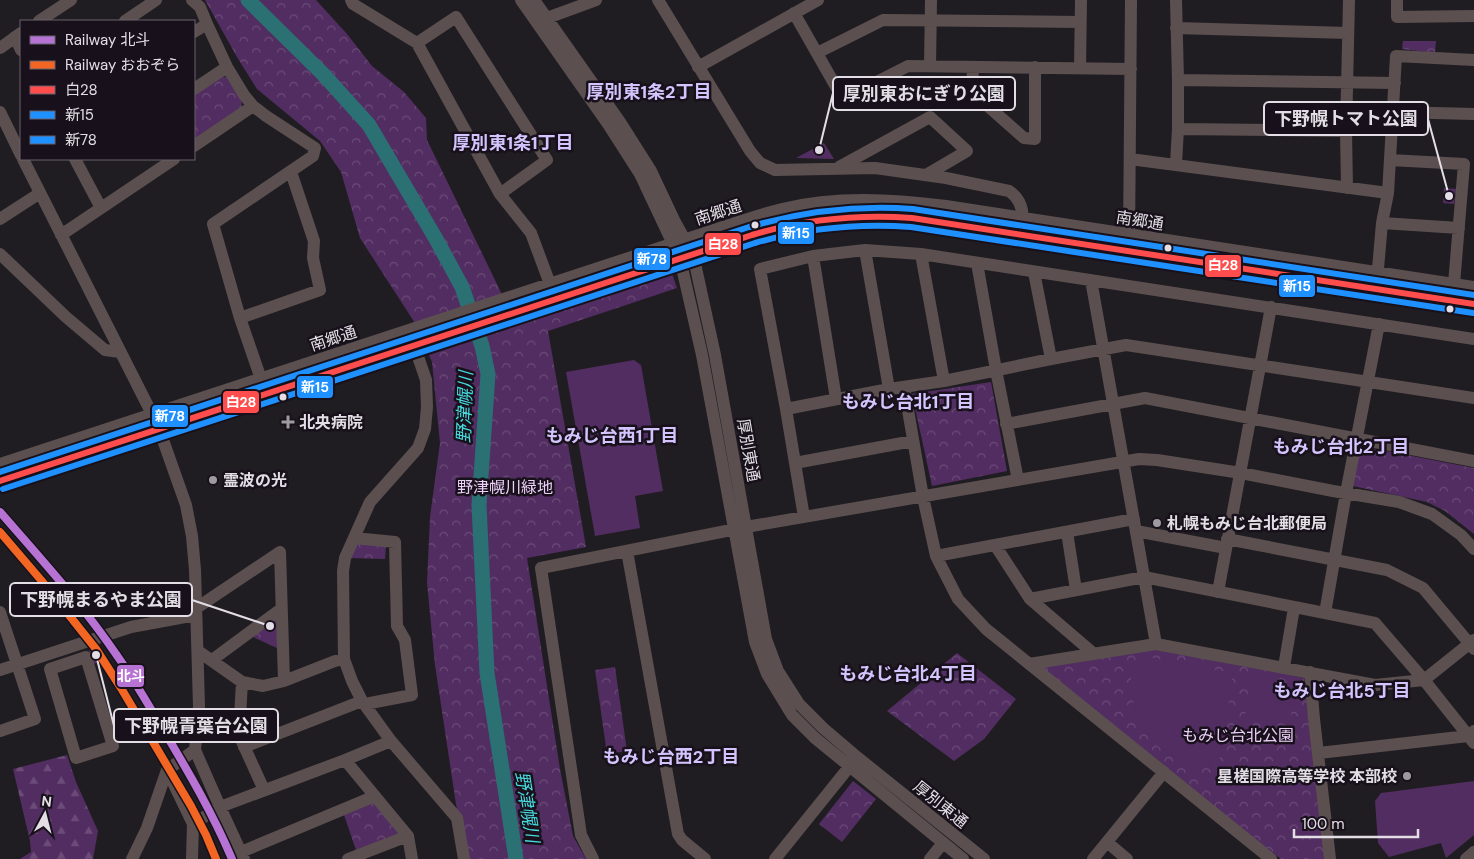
<svg xmlns="http://www.w3.org/2000/svg" width="1474" height="859" viewBox="0 0 1474 859" font-family="'DM Sans','Noto Sans JP',sans-serif">
<defs>
<pattern id="forest-firs" width="22" height="20" patternUnits="userSpaceOnUse" patternTransform="scale(1.25)"><rect width="22" height="20" fill="#522d61"/><path d="M5 1l3.5 6h-7zM16 11l3.5 6h-7z" fill="#6b4b78"/></pattern>
<pattern id="park-crowns" width="20" height="18" patternUnits="userSpaceOnUse" patternTransform="scale(1.25)"><rect width="20" height="18" fill="#522d61"/><path d="M2 6a3 3 0 1 1 6 0M12 15a3 3 0 1 1 6 0" fill="none" stroke="#6b4b78"/></pattern>
</defs>
<rect width="100%" height="100%" fill="#201d22"/>
<!-- forest -->
<path fill="url(#forest-firs)" d="M 67,755 L 76,782 L 98,831 L 93,859 L 20,859 L 31,852 L 30,841 L 13,769 Z"/>
<!-- park -->
<path fill="url(#park-crowns)" d="M 205,0 L 316,0 L 347,34 L 372,66 L 404,92 L 426,118 L 427,140 L 512,315 L 670,268 L 677,288 L 548,331 L 586,547 L 527,558 L 560,769 L 573,836 L 586,859 L 467,859 L 456,804 L 435,665 L 427,583 L 430,517 L 440,443 L 432,362 L 413,320 L 360,238 L 341,172 L 320,141 L 257,89 L 237,57 Z
M 1403,41 L 1436,41 L 1435,53 L 1402,49 Z
M 221,76 L 226,77 L 242,102 L 241,109 L 194,141 L 194,95 Z
M 824,143 L 834,159 L 796,158 Z
M 1444,188 L 1456,189 L 1454,204 L 1443,203 Z
M 991,382 L 1007,471 L 932,486 L 912,394 Z
M 1360,446 L 1474,468 L 1474,534 L 1445,511 L 1427,502 L 1353,486 Z
M 358,542 L 386,545 L 385,559 L 350,558 Z
M 277,617 L 277,648 L 251,636 Z
M 1155,645 L 1304,678 L 1327,859 L 1281,859 L 1199,797 L 1035,663 Z
M 100,647 L 104,661 L 93,664 L 89,650 Z
M 957,653 L 1016,699 L 984,739 L 954,761 L 887,711 Z
M 615,667 L 627,751 L 607,754 L 595,670 Z
M 853,781 L 876,799 L 842,842 L 819,824 Z
M 373,803 L 401,834 L 356,850 L 344,815 Z"/>
<!-- pitch -->
<path fill="#522d61" d="M 634,360 L 641,365 L 663,491 L 635,496 L 640,528 L 595,536 L 566,372 Z
M 1147,657 L 1233,673 L 1221,757 L 1211,764 L 1199,766 L 1182,761 L 1156,745 L 1144,731 L 1137,720 L 1131,689 L 1131,676 L 1138,663 Z
M 1252,677 L 1296,685 L 1289,725 L 1245,716 Z
M 1474,781 L 1474,835 L 1446,858 L 1441,843 L 1389,857 L 1378,843 L 1375,801 L 1381,793 Z"/>
<g fill="none" stroke-linecap="round" stroke-linejoin="round">
<!-- river -->
<path stroke="#2b7173" stroke-width="15" d="M 248,0 L 323,74 L 369,125 L 436,239 L 462,287 L 482,346 L 488,374 L 479,505 L 487,673 L 516,859"/>
<!-- minor -->
<path stroke="#5b504f" stroke-width="12" d="M 192,0 L 200,7 L 207,24 L 227,67 L 244,95 L 253,106 L 266,116 L 315,148 L 313,156 L 213,224 L 240,318 L 261,379
M 351,0 L 353,4 L 417,43 L 500,194 L 531,233 L 550,284
M 521,0 L 608,124 L 640,174 L 673,244 L 683,272 L 702,355 L 755,642 L 767,674 L 792,715 L 815,738 L 963,859
M 534,0 L 620,122 L 651,171 L 675,222 L 685,240 L 696,268 L 715,355 L 766,639 L 778,671 L 799,704 L 823,728 L 857,757 L 984,859
M 658,0 L 750,151 L 760,163 L 775,170 L 875,168 L 946,178 L 1009,191 C 1021,199 1024,211 1022,225
M 1397,0 L 1397,17 L 1474,16
M 794,13 L 843,99 L 908,66 L 1131,69
M 547,18 L 596,0
M 39,21 L 71,0
M 125,21 L 156,0
M 1176,28 L 1348,33
M 194,32 L 207,24
M 15,37 L 21,50
M 417,43 L 456,17 L 547,160 L 500,194
M 0,48 L 21,33
M 817,53 L 883,20 L 1080,22
M 930,66 L 931,0
M 698,67 L 818,0
M 973,67 L 972,92 L 1024,138 L 1035,139 L 1035,67
M 1080,68 L 1081,0
M 1178,80 L 1395,83
M 194,89 L 227,67
M 0,112 L 21,155
M 1394,112 L 1474,114
M 1178,129 L 1346,131
M 194,146 L 253,106
M 23,159 L 152,414 L 163,440 L 186,505 L 192,536 L 195,570 L 199,706 L 195,750 L 220,807 L 244,859
M 75,159 L 101,208
M 1130,159 L 1388,193
M 1390,160 L 1464,164 L 1454,284
M 1176,164 L 1178,129 L 1178,80 L 1176,0
M 839,167 L 930,117 L 967,151 L 926,175
M 1347,188 L 1346,131 L 1349,0
M 0,219 L 40,193
M 1382,223 L 1459,228
M 61,235 L 174,159
M 1129,242 L 1131,0
M 865,250 L 889,389
M 0,254 L 66,317 L 105,350 L 120,352
M 921,254 L 944,381
M 813,256 L 836,399
M 977,263 L 996,370 L 1018,480
M 1034,272 L 1051,359
M 1091,280 L 1156,644
M 1377,280 L 1382,223 L 1388,193 L 1396,56 L 1474,60
M 240,318 L 320,290 L 313,258 L 314,241 L 291,172
M 412,339 L 426,380 L 427,407 L 425,429 L 418,448 L 370,502 L 345,558 L 343,571 L 344,659 L 352,681 L 362,701 L 391,741 L 457,818 L 464,859
M 904,387 L 923,497 L 936,556 L 958,599 L 986,629 L 1271,859
M 786,409 L 889,389 L 944,381 L 1051,359 L 1126,345 L 1474,398
M 1006,424 L 1145,398 L 1474,461
M 795,463 L 913,441
M 0,464 L 708,232 C 733,224 757,215 782,209 C 836,196 891,199 946,206 L 1474,287
M 0,481 L 141,435 L 171,424 L 424,343 L 752,235 C 806,218 856,213 912,218 L 1474,304
M 804,517 L 786,409 L 760,269 L 813,256 L 865,250 L 921,254 L 1474,339
M 1136,531 L 1226,548
M 1067,532 L 1076,590
M 354,538 L 395,542 L 397,626 L 405,640 L 412,695 L 365,704
M 1227,539 L 1387,570 L 1423,588 L 1474,649
M 995,545 L 1030,599 L 1093,653
M 627,551 L 678,834 L 682,840 L 705,859
M 936,556 L 1134,519
M 1218,592 L 1271,307
M 1030,599 L 1144,577 L 1375,623 L 1424,680 L 1474,743
M 195,609 L 280,552 L 284,681
M 0,612 L 35,719 L 0,731
M 1325,613 L 1346,493 L 1379,324
M 198,651 L 242,682 L 263,686 L 284,681 L 335,661 L 344,659
M 86,657 L 113,746 L 76,758 L 50,669 Z
M 212,660 L 281,609
M 1029,664 L 1156,644 L 1375,685 L 1424,680 L 1474,640
M 1284,667 L 1294,608
M 0,670 L 131,627 L 196,615
M 1310,672 L 1314,719 L 1330,859
M 242,682 L 239,735 L 264,790
M 244,747 L 362,701
M 1319,753 L 1468,736 L 1474,731
M 345,760 L 408,836 L 412,859
M 167,770 L 195,750
M 193,824 L 220,807 L 345,760 L 391,741
M 1107,842 L 1127,859
M 241,852 L 375,796
M 132,859 L 147,828 L 167,770 L 193,824 L 192,859
M 348,859 L 408,836
M 593,859 L 581,835 L 541,568 L 746,527 L 1139,459 L 1157,460 L 1241,473 L 1333,491 L 1399,502 L 1432,514 L 1461,535 L 1474,549
M 775,859 L 854,761
M 930,859 L 943,843
M 1093,859 L 1164,772
M 1466,859 L 1474,852"/>
<defs>
<path id="bus-1" d="M 0,481 L 752,235 C 806,219 856,214 912,218 L 1474,304"/>
<path id="bus-2" d="M 3,489 L 755,243 C 807,228 857,223 911,227 L 1473,313"/>
<path id="bus-3" d="M 0,472 L 749,227 C 804,211 857,205 913,209 L 1474,295"/>
</defs>
<!-- bus-1 casing -->
<use href="#bus-1" stroke="#18111b" stroke-width="10"/>
<!-- bus-2 casing -->
<use href="#bus-2" stroke="#18111b" stroke-width="10"/>
<!-- bus-3 casing -->
<use href="#bus-3" stroke="#18111b" stroke-width="10"/>
<!-- bus-1 -->
<use href="#bus-1" stroke="#ff4d4d" stroke-width="6"/>
<!-- bus-2 -->
<use href="#bus-2" stroke="#1e90ff" stroke-width="6"/>
<!-- bus-3 -->
<use href="#bus-3" stroke="#1e90ff" stroke-width="6"/>
<defs>
<path id="rail-1" d="M 0,512 C 41,559 83,605 118,657 C 135,681 149,706 164,731 C 189,773 213,814 232,859"/>
<path id="rail-2" d="M 0,532 L 41,580 L 96,649 L 121,688 L 191,806 L 206,835 L 216,859"/>
</defs>
<!-- rail-1 casing -->
<use href="#rail-1" stroke="#18111b" stroke-width="11"/>
<!-- rail-2 casing -->
<use href="#rail-2" stroke="#18111b" stroke-width="11"/>
<!-- rail-1 -->
<use href="#rail-1" stroke="#b673d3" stroke-width="8"/>
<!-- rail-2 -->
<use href="#rail-2" stroke="#f26522" stroke-width="8"/>
</g>
<!-- markers -->
<g fill="#e3dee5" stroke="#18111b" stroke-width="2">
<circle cx="755" cy="225" r="4.5"/>
<circle cx="1168" cy="248" r="4.5"/>
<circle cx="1450" cy="309" r="4.5"/>
<circle cx="283" cy="397" r="4.5"/>
</g>
<g fill="#9f9aa1" stroke="#18111b" stroke-width="2">
<path d="M285.5 414.5h5v5h5v5h-5v5h-5v-5h-5v-5h5z"/>
<circle cx="213" cy="480" r="5"/>
<circle cx="1157" cy="523" r="5"/>
<circle cx="1407" cy="776" r="5"/>
</g>
<g text-anchor="middle" stroke-width="5" stroke-linejoin="round" paint-order="stroke">
<!-- street labels -->
<g font-size="16" fill="#e3dee5" stroke="#18111b">
<text transform="translate(718 212) rotate(-18)" y="6">南郷通</text>
<text transform="translate(1140 220) rotate(9)" y="6">南郷通</text>
<text transform="translate(333 338) rotate(-18)" y="6">南郷通</text>
<text transform="translate(749 450) rotate(80)" y="6">厚別東通</text>
<text transform="translate(941 804) rotate(39)" y="6">厚別東通</text>
</g>
<!-- poi labels -->
<g font-size="16" font-weight="bold" fill="#e3dee5" stroke="#18111b" text-anchor="start">
<text x="299" y="428">北央病院</text>
<text x="223" y="486">霊波の光</text>
<text x="1167" y="529">札幌もみじ台北郵便局</text>
<text x="1397" y="782" text-anchor="end">星槎国際高等学校 本部校</text>
</g>
<!-- park labels -->
<g font-size="16" fill="#ecd0f8" stroke="#18111b">
<text x="505" y="493">野津幌川緑地</text>
<text x="1238" y="741">もみじ台北公園</text>
</g>
<!-- neighbourhood labels -->
<g font-size="18" font-weight="bold" fill="#d3c4fd" stroke="#18111b">
<text x="649" y="98">厚別東1条2丁目</text>
<text x="513" y="149">厚別東1条1丁目</text>
<text x="908" y="408">もみじ台北1丁目</text>
<text x="612" y="442">もみじ台西1丁目</text>
<text x="1341" y="453">もみじ台北2丁目</text>
<text x="908" y="680">もみじ台北4丁目</text>
<text x="1342" y="697">もみじ台北5丁目</text>
<text x="671" y="763">もみじ台西2丁目</text>
</g>
<!-- water labels -->
<g font-size="18" font-style="italic" fill="#46dbe0" stroke="#18111b">
<text transform="translate(465 407) rotate(-88)" y="6">野津幌川</text>
<text transform="translate(527 807) rotate(81)" y="6">野津幌川</text>
</g>
</g>
<!-- callouts -->
<path fill="none" stroke="#e3dee5" stroke-width="2" d="M819 150L833 93M1449 196L1428 119M270 626L192 600M96 655L114 726"/>
<g fill="#e3dee5" stroke="#18111b" stroke-width="2">
<circle cx="819" cy="150" r="5"/>
<circle cx="1449" cy="196" r="5"/>
<circle cx="270" cy="626" r="5"/>
<circle cx="96" cy="655" r="5"/>
</g>
<g fill="#18111b" stroke="#e3dee5" stroke-width="2">
<rect x="833" y="77" width="182" height="33" rx="5"/>
<rect x="1264" y="102" width="164" height="33" rx="5"/>
<rect x="10" y="583" width="182" height="33" rx="5"/>
<rect x="114" y="709" width="164" height="33" rx="5"/>
</g>
<g font-size="18" text-anchor="middle" font-weight="bold" fill="#e3dee5">
<text x="924" y="100">厚別東おにぎり公園</text>
<text x="1346" y="125">下野幌トマト公園</text>
<text x="101" y="606">下野幌まるやま公園</text>
<text x="196" y="732">下野幌青葉台公園</text>
</g>
<g stroke="#18111b" stroke-width="2">
<rect x="777" y="221" width="38" height="24" rx="5" fill="#1e90ff"/>
<rect x="704" y="232" width="38" height="24" rx="5" fill="#ff4d4d"/>
<rect x="633" y="247" width="38" height="24" rx="5" fill="#1e90ff"/>
<rect x="1204" y="254" width="38" height="24" rx="5" fill="#ff4d4d"/>
<rect x="1278" y="274" width="38" height="24" rx="5" fill="#1e90ff"/>
<rect x="296" y="375" width="38" height="24" rx="5" fill="#1e90ff"/>
<rect x="222" y="390" width="38" height="24" rx="5" fill="#ff4d4d"/>
<rect x="151" y="404" width="38" height="24" rx="5" fill="#1e90ff"/>
<rect x="116" y="664" width="29" height="24" rx="5" fill="#b673d3"/>
</g>
<g font-size="14" text-anchor="middle" font-weight="bold" fill="#fff">
<text x="796" y="238">新15</text>
<text x="723" y="249">白28</text>
<text x="652" y="264">新78</text>
<text x="1223" y="270">白28</text>
<text x="1297" y="291">新15</text>
<text x="315" y="392">新15</text>
<text x="241" y="407">白28</text>
<text x="170" y="421">新78</text>
<text x="131" y="681">北斗</text>
</g>
<!-- legend -->
<rect x="20" y="20" width="175" height="140" fill="#18111b" stroke="#69636c"/>
<rect x="30" y="36" width="25" height="8" fill="#b673d3" stroke="#69636c"/>
<text x="65" y="45" font-size="15" fill="#e3dee5">Railway 北斗</text>
<rect x="30" y="61" width="25" height="8" fill="#f26522" stroke="#69636c"/>
<text x="65" y="70" font-size="15" fill="#e3dee5">Railway おおぞら</text>
<rect x="30" y="86" width="25" height="8" fill="#ff4d4d" stroke="#69636c"/>
<text x="65" y="95" font-size="15" fill="#e3dee5">白28</text>
<rect x="30" y="111" width="25" height="8" fill="#1e90ff" stroke="#69636c"/>
<text x="65" y="120" font-size="15" fill="#e3dee5">新15</text>
<rect x="30" y="136" width="25" height="8" fill="#1e90ff" stroke="#69636c"/>
<text x="65" y="145" font-size="15" fill="#e3dee5">新78</text>
<!-- north arrow -->
<g transform="translate(45 814) rotate(7)" stroke="#18111b" stroke-width="4" paint-order="stroke">
<path d="M0-4L9 19L0 12L-9 19Z" fill="#e3dee5"/>
<text y="-8" font-size="14" font-weight="bold" text-anchor="middle" fill="#e3dee5">N</text>
</g>
<!-- scale -->
<path d="M1294 829v8h124v-8" fill="none" stroke="#e3dee5" stroke-width="2.5"/>
<text x="1302" y="829" font-size="15" fill="#e3dee5" stroke="#18111b" stroke-width="4" paint-order="stroke">100 m</text>
</svg>
